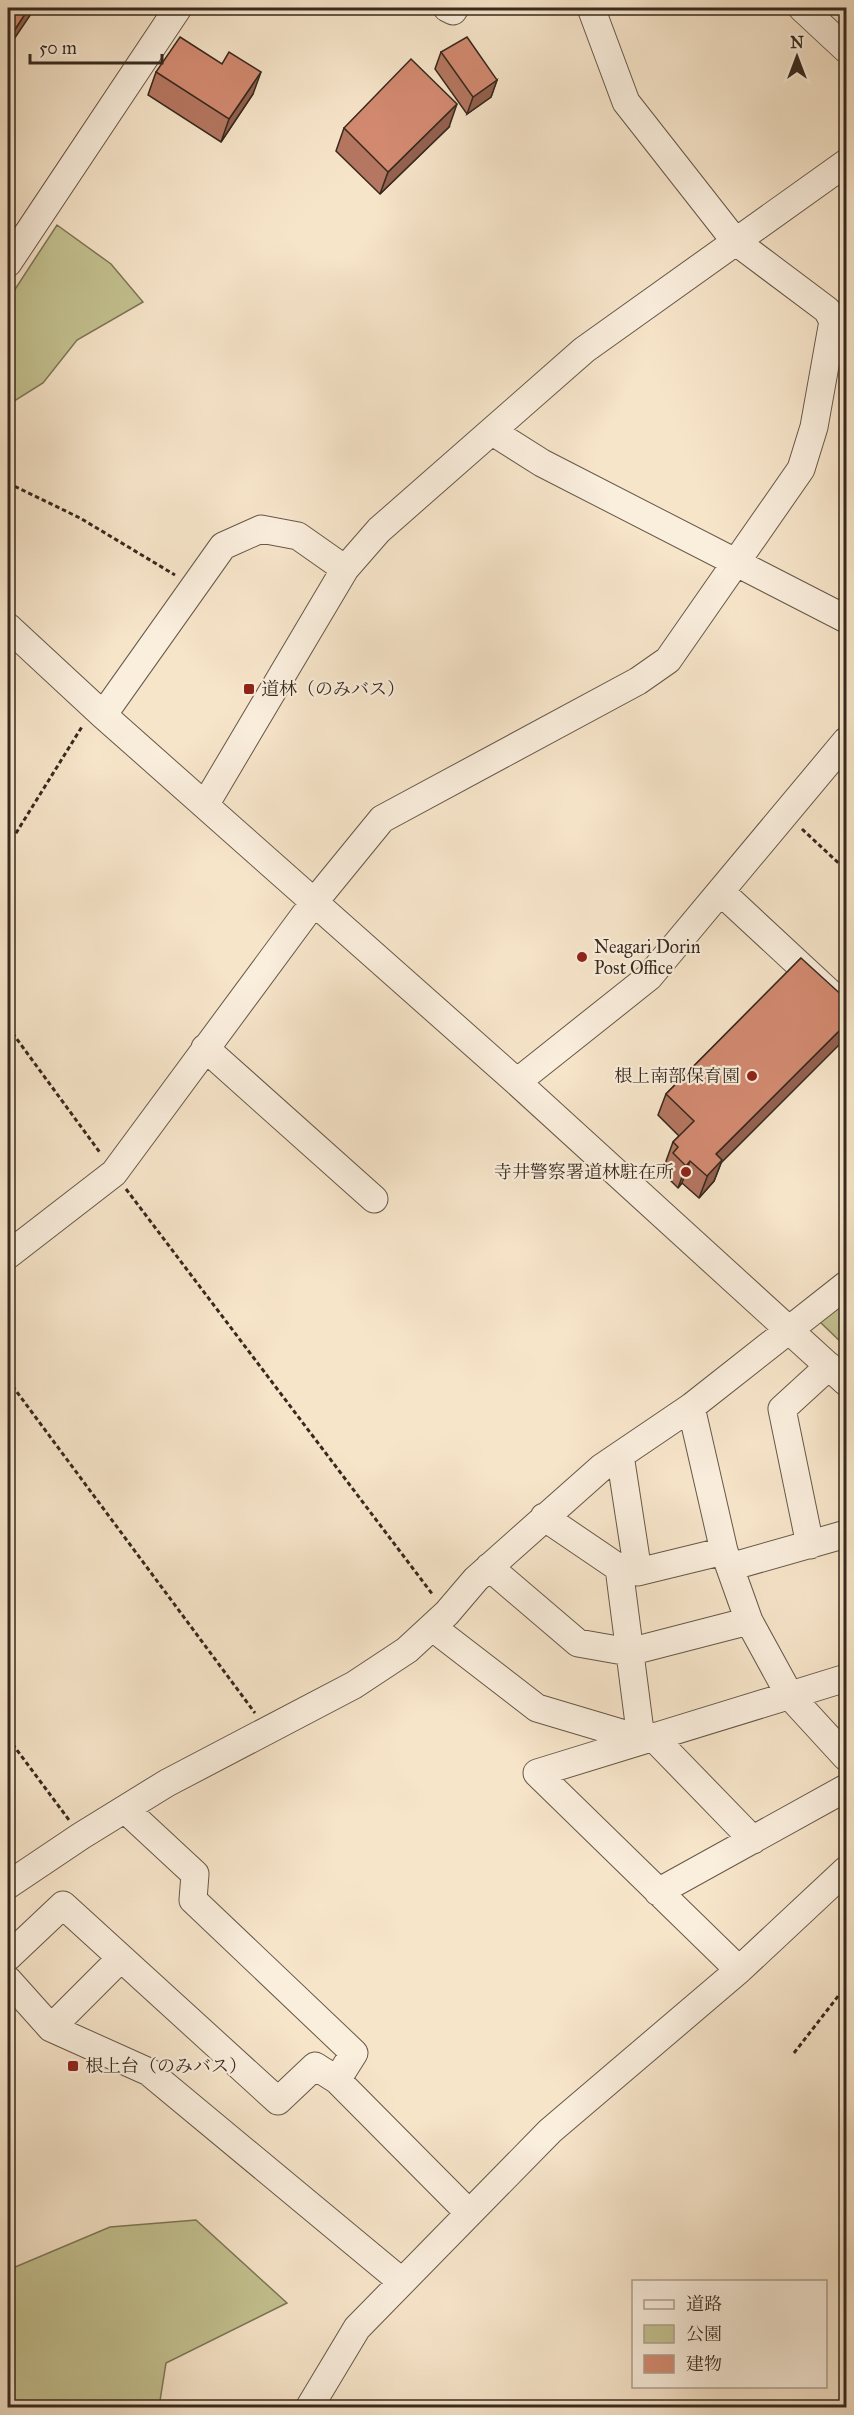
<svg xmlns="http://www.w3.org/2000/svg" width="854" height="2415" viewBox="0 0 854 2415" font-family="'IM FELL Great Primer','Noto Serif JP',serif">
<rect width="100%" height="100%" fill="#f7e5ca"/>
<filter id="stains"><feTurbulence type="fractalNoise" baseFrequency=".00333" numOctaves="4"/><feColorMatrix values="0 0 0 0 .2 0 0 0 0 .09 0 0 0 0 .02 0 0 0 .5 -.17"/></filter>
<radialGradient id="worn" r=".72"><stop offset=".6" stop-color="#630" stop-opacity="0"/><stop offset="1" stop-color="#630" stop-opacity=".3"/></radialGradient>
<!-- green -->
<path fill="#c4c291" stroke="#7d7658" stroke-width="1.5" d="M 57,225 L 111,264 L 143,302 L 77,340 L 43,383 L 8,405 L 8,300 Z
M 846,1296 L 846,1347 L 819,1321 Z
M 196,2220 L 287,2303 L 166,2363 L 159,2407 L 8,2407 L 8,2270 L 110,2227 Z"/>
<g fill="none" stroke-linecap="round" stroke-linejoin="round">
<defs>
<path id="minor" d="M 447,8 L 453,11 L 455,8
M 802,8 L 846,49
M 8,263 L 178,8
M 493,432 L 542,463 L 846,619
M 8,627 L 103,715 L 517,1082 L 846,1382
M 103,715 L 223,546 L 261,529 L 298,536 L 345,569
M 205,805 L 345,569 L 379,530 L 584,350 L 846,163
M 721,892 L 846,1008
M 205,1048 L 374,1199
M 517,1082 L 649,977 L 846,741
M 8,1255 L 114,1173 L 315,901 L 382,819 L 638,681 L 668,660 L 801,469 L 814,427 L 833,321 L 827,310 L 735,241 L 626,102 L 591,8
M 691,1407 L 724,1551 L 749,1621 L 790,1696 L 846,1757
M 620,1455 L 638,1572
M 810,1545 L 782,1409 L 829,1366
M 489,1567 L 578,1643 L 629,1652 L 749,1621
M 730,1567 L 846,1534
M 623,1569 L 638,1572 L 724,1551
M 432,1627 L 537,1708 L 641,1739 L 619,1568 L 544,1517
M 652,1736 L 753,1840
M 125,1809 L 195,1874 L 193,1900 L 354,2053 L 337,2080
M 8,1885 L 81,1836 L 167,1783 L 354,1685 L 407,1650 L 447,1613 L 476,1579 L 601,1468 L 691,1407 L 846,1285
M 658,1892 L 846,1788
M 8,1957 L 63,1905 L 278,2101 L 315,2066 L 337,2080 L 469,2213
M 739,1970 L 537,1773 L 846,1678
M 8,1980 L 51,2028 L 149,2072 L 402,2282
M 51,2028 L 121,1958
M 309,2408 L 357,2328 L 550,2131 L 739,1970 L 846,1870"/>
</defs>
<!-- minor casing -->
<use href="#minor" stroke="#665849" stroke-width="29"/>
<!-- path -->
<path stroke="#36291e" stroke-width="3" stroke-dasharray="4.5 3" stroke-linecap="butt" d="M 8,483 L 80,518 L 175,575
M 802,829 L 846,870
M 8,846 L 83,725
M 8,1027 L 101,1154
M 126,1189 L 433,1595
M 8,1380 L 255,1713
M 8,1738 L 69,1820
M 794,2053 L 846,1986"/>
<!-- minor -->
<use href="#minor" stroke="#faeedd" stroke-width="27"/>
</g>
<!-- wall -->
<path fill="#b57761" stroke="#36291e" stroke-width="1.5" d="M 441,52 L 497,80 L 491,97 L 467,114 L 435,69 Z
M 156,72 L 253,94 L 221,142 L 148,95 Z
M 449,127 L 380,194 L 336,151 L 344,128 Z
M 801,958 L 714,1181 L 699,1198 L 682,1183 L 678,1188 L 665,1175 L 668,1166 L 665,1164 L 673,1142 L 679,1136 L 658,1115 L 666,1094 Z"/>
<!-- shaded-wall -->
<path fill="#94614f" stroke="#36291e" stroke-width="1.5" d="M 29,8 L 35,8 L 8,48 L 8,40 Z
M 261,72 L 253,94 L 221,142 L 229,119 Z
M 497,80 L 491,97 L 467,114 L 473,97 Z
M 457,104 L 449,127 L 380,194 L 388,172 Z
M 846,1024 L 846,1038 L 721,1163 L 714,1181 L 699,1198 L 716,1154 Z
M 690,1161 L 682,1183 L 678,1188 L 686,1166 Z"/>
<!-- building -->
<path fill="#d38a71" stroke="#36291e" stroke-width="1.5" d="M 8,8 L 29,8 L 8,40 Z
M 180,37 L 222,64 L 229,52 L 261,72 L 229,119 L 156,72 Z
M 467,37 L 497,80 L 473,97 L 441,52 Z
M 411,59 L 457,104 L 388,172 L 344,128 Z
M 801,958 L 846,999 L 846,1024 L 716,1154 L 722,1160 L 707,1176 L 690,1161 L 686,1166 L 673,1153 L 678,1147 L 673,1142 L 694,1121 L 666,1094 Z"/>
<!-- markers -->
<g fill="#8f2418" stroke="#faeedd" stroke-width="2">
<rect x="243" y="683" width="12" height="12" rx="3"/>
<circle cx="582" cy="957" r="6"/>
<circle cx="752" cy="1076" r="6"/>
<circle cx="686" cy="1172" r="6"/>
<rect x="67" y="2060" width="12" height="12" rx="3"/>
</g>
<g text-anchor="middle" stroke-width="4.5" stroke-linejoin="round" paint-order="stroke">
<!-- poi labels -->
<g font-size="18" fill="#36291e" stroke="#faeedd" text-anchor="start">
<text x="261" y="695">道林（のみバス）</text>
<text x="594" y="953">Neagari Dorin<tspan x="594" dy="21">Post Office</tspan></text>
<text x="740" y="1082" text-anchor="end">根上南部保育園</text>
<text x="674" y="1178" text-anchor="end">寺井警察署道林駐在所</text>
<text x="85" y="2072">根上台（のみバス）</text>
</g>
</g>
<!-- margin -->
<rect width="854" height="2415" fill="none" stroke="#f7e5ca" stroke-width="30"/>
<rect x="9" y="9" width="836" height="2397" fill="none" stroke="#36291e" stroke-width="3"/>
<rect x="15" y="15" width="824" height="2385" fill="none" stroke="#36291e" stroke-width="1.5"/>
<!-- legend -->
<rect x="632" y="2280" width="195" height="108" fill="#faeedd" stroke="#ac9f91" stroke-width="1.5"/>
<rect x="644" y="2300" width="30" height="9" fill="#faeedd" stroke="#ac9f91" stroke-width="1.5"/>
<text x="686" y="2310" font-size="18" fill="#36291e">道路</text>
<rect x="644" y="2325" width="30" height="18" fill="#c4c291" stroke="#ac9f91" stroke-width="1.5"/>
<text x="686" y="2340" font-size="18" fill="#36291e">公園</text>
<rect x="644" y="2355" width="30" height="18" fill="#d38a71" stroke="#ac9f91" stroke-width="1.5"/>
<text x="686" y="2370" font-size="18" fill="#36291e">建物</text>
<!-- north arrow -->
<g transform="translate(797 57)" stroke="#faeedd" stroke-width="4.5" paint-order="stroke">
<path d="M0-4.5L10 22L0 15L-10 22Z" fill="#36291e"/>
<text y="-9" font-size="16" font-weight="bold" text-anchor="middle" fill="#36291e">N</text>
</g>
<!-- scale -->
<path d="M30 54v9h132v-9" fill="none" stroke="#36291e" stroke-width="3"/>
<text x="39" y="54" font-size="18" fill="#36291e" stroke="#faeedd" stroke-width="4.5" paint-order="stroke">50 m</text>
<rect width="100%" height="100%" filter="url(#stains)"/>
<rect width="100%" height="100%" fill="url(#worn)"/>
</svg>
